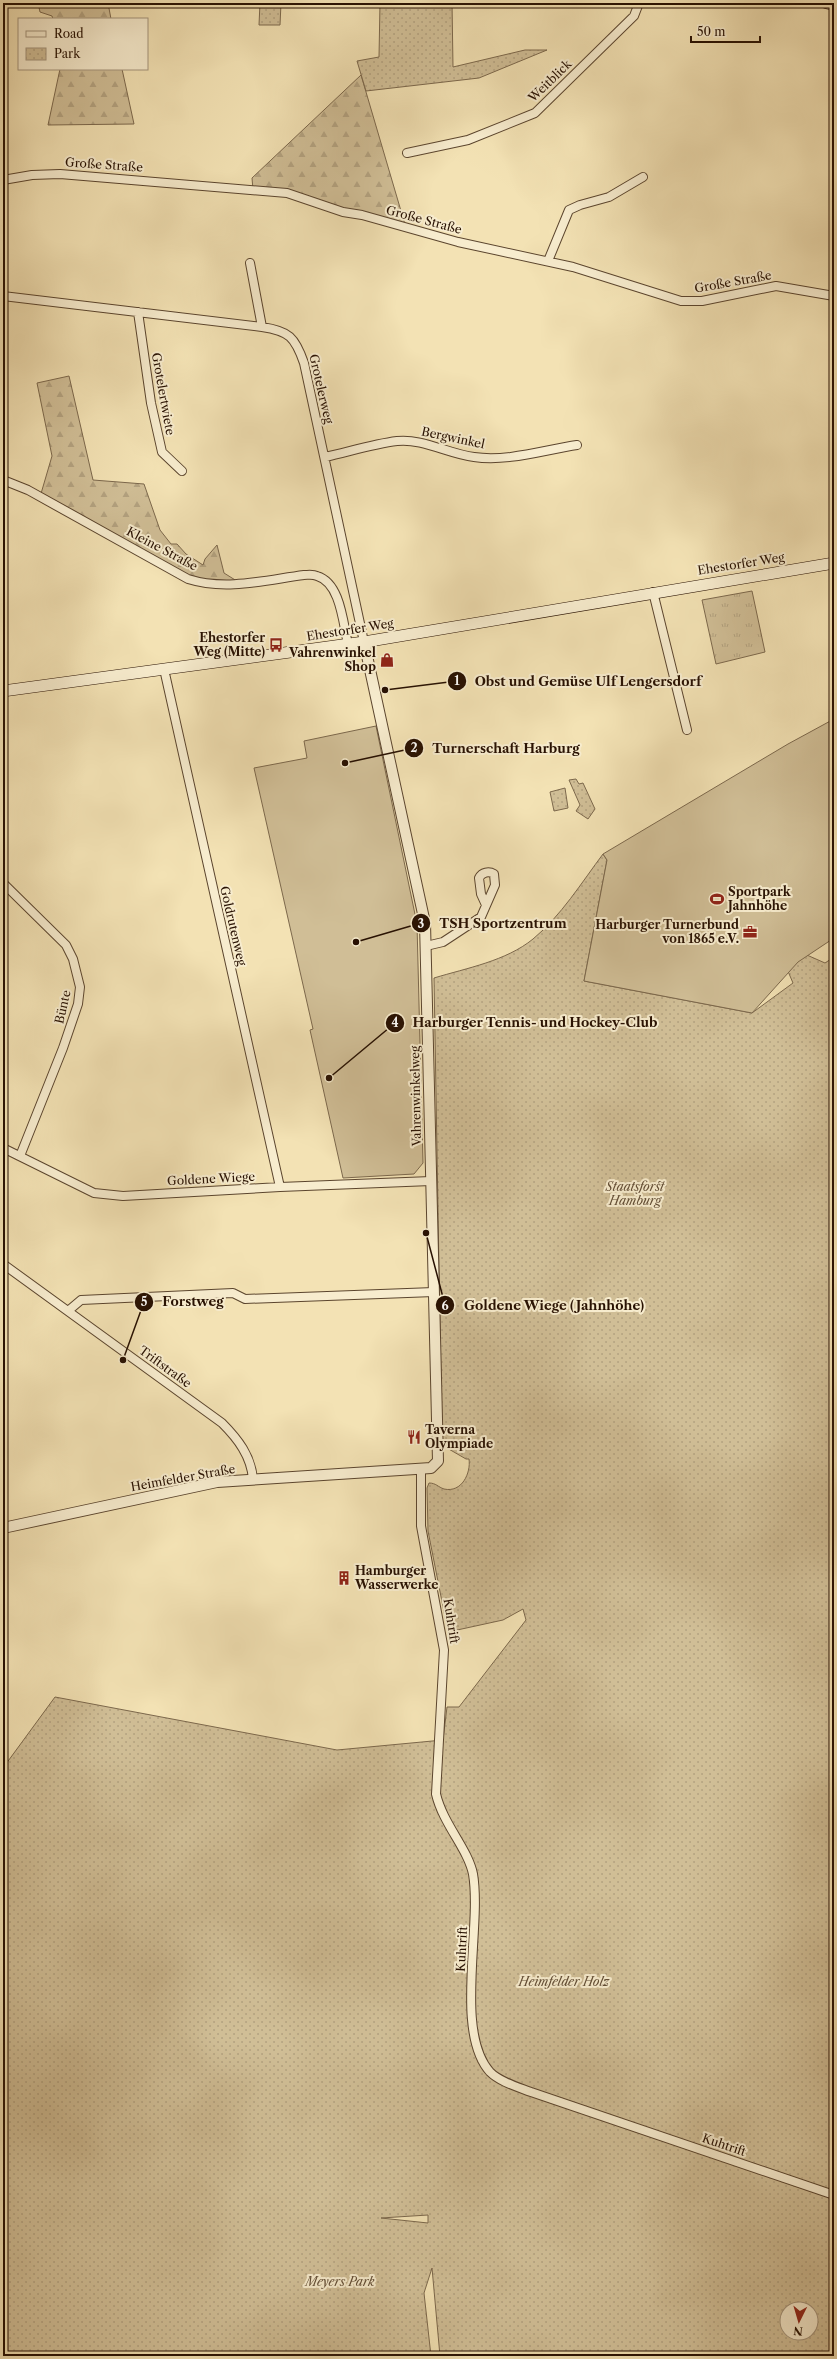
<svg xmlns="http://www.w3.org/2000/svg" width="837" height="2359" viewBox="0 0 837 2359" font-family="'Libre Caslon Text',serif">
<defs>
<pattern id="grass-tufts" width="24" height="20" patternUnits="userSpaceOnUse"><rect width="24" height="20" fill="#d0be96"/><path d="M3 7l-1-3M5 7V3M7 7l1-3M15 17l-1-3M17 17v-4M19 17l1-3" fill="none" stroke="#b3a280"/></pattern>
<pattern id="forest-firs" width="22" height="20" patternUnits="userSpaceOnUse"><rect width="22" height="20" fill="#d0be96"/><path d="M5 1l3.5 6h-7zM16 11l3.5 6h-7z" fill="#b3a280"/></pattern>
<pattern id="park-dots" width="8" height="8" patternUnits="userSpaceOnUse"><rect width="8" height="8" fill="#d0be96"/><path d="M2 2h.1M6 6h.1" fill="none" stroke="#b3a280" stroke-width="1.8" stroke-linecap="round"/></pattern>
</defs>
<rect width="100%" height="100%" fill="#f3e2b4"/>
<filter id="stains"><feTurbulence type="fractalNoise" baseFrequency=".005" numOctaves="4"/><feColorMatrix values="0 0 0 0 .2 0 0 0 0 .09 0 0 0 0 .02 0 0 0 .5 -.17"/></filter>
<radialGradient id="worn" r=".72"><stop offset=".6" stop-color="#630" stop-opacity="0"/><stop offset="1" stop-color="#630" stop-opacity=".3"/></radialGradient>
<!-- grass -->
<path fill="url(#grass-tufts)" stroke="#7c684c" d="M 752,591 L 765,652 L 716,664 L 702,600 Z"/>
<!-- forest -->
<path fill="url(#forest-firs)" stroke="#7c684c" d="M 38,3 L 108,3 L 111,19 L 53,19 L 52,16 L 40,12 Z
M 60,69 L 122,69 L 134,124 L 48,125 Z
M 361,75 L 406,228 L 304,198 L 253,190 L 252,178 Z
M 69,376 L 93,480 L 144,484 L 160,530 L 171,544 L 177,544 L 186,554 L 203,565 L 205,559 L 217,545 L 224,573 L 240,583 L 204,584 L 40,497 L 52,456 L 37,383 Z"/>
<!-- park -->
<path fill="url(#park-dots)" stroke="#7c684c" fill-rule="evenodd" d="M 260,3 L 281,3 L 280,25 L 259,25 Z
M 380,3 L 452,3 L 453,67 L 525,50 L 547,50 L 479,78 L 366,91 L 357,61 L 379,57 Z
M 576,779 L 579,784 L 583,783 L 595,809 L 588,819 L 576,811 L 580,805 L 569,780 Z
M 565,788 L 568,808 L 554,811 L 550,792 Z
M 603,854 L 607,860 L 584,981 L 752,1013 L 793,983 L 784,962 L 791,948 L 825,963 L 834,957 L 834,2356 L 440,2356 L 432,2268 L 424,2293 L 431,2356 L 3,2356 L 3,1768 L 55,1697 L 337,1750 L 443,1740 L 447,1707 L 459,1707 L 526,1620 L 523,1609 L 503,1620 L 448,1632 L 428,1531 L 427,1488 L 429,1483 C 436,1483 438,1487 444,1489 C 462,1493 471,1473 469,1459 L 466,1459 L 447,1448 L 442,1440 L 434,978 C 467,968 506,961 533,939 C 561,916 582,882 603,854 ZM 428,2215 L 428,2223 L 381,2218 ZM 787,2309 L 811,2309 L 811,2333 L 787,2333 Z"/>
<!-- garden -->
<path fill="#d0be96" stroke="#7c684c" d="M 834,719 L 834,938 L 798,962 L 752,1013 L 584,981 L 607,860 L 603,854 L 788,744 Z
M 376,726 L 417,924 L 423,1163 L 414,1174 L 343,1178 L 310,1030 L 313,1029 L 254,768 L 307,758 L 304,741 Z"/>
<g fill="none" stroke-linecap="round" stroke-linejoin="round">
<defs>
<path id="minor" d="M 407,153 L 468,140 L 535,113 L 634,16 L 639,3
M 3,180 L 32,175 L 60,174 L 287,193 L 343,212 L 362,215 L 458,242 L 573,267 L 681,301 L 702,301 L 776,286 L 834,296
M 548,261 L 569,210 L 580,205 L 609,197 L 643,177
M 250,263 L 262,327
M 3,296 L 262,327 C 289,331 295,337 304,363 L 364,642
M 138,312 L 151,403 L 162,452 L 182,471
M 325,457 C 348,452 373,444 397,441 C 422,438 449,454 474,457 C 507,462 544,450 577,445
M 3,480 L 28,490 L 188,579 C 226,591 266,580 304,575 C 308,575 313,574 317,576 C 341,583 343,624 348,644
M 653,592 L 687,730
M 164,669 L 280,1187
M 3,883 L 66,945 L 73,959 L 80,987 L 78,1004 L 63,1048 L 20,1156
M 426,946 L 443,942 L 481,917 L 495,885 L 494,874 C 489,871 482,872 479,878 L 481,894 L 486,905
M 3,1148 L 94,1193 L 123,1196 L 280,1187 L 431,1181
M 3,1264 L 222,1423 C 238,1439 251,1456 253,1479
M 68,1311 L 81,1300 L 233,1293 L 245,1299 L 434,1292
M 421,1468 L 421,1526 L 444,1650 L 436,1794 C 443,1824 468,1849 473,1874 C 482,1927 454,2032 490,2072 C 500,2082 518,2087 531,2092 L 834,2195"/>
<path id="tertiary" d="M 826,3 L 834,5
M 3,1528 L 217,1482 L 431,1468 L 438,1461 L 425,923 L 364,642"/>
<path id="secondary" d="M 3,691 L 364,642 L 834,563"/>
</defs>
<!-- minor casing -->
<use href="#minor" stroke="#5b452e" stroke-width="10"/>
<!-- tertiary casing -->
<use href="#tertiary" stroke="#5b452e" stroke-width="12"/>
<!-- secondary casing -->
<use href="#secondary" stroke="#281102" stroke-width="12"/>
<!-- minor -->
<use href="#minor" stroke="#f7ecce" stroke-width="8"/>
<!-- tertiary -->
<use href="#tertiary" stroke="#f7ecce" stroke-width="10"/>
<!-- secondary -->
<use href="#secondary" stroke="#f7ecce" stroke-width="11"/>
</g>
<!-- icons -->
<defs>
<symbol id="bus-bare" viewBox="-9 -9 18 18"><path d="M-5-6H5V4H4V6H2V4H-2V6H-4V4H-5ZM-3.5-4V0h7V-4ZM-3.5 1.2v1.5H-2V1.2ZM2 1.2v1.5H3.5V1.2Z" fill="#8f2418" stroke="#f7ecce" stroke-width="2.5" paint-order="stroke"/></symbol>
<symbol id="shop-bare" viewBox="-9 -9 18 18"><path d="M-5-2.5h2.3a2.7 3.5 0 0 1 5.4 0H5L5.5 6h-11ZM-1.5-2.5h3a1.5 2.3 0 0 0-3 0Z" fill="#8f2418" stroke="#f7ecce" stroke-width="2.5" paint-order="stroke"/></symbol>
<symbol id="stadium-bare" viewBox="-9 -9 18 18"><path d="M0-5a6.5 5 0 1 0 0 10a6.5 5 0 1 0 0-10ZM-3.5-1.8h7v3.6h-7Z" fill="#8f2418" stroke="#f7ecce" stroke-width="2.5" paint-order="stroke"/></symbol>
<symbol id="office-bare" viewBox="-9 -9 18 18"><path d="M-6-3h4V-5.5h4V-3h4V5H-6ZM-1-4.5V-3h2v-1.5ZM-6 0V1H6V0Z" fill="#8f2418" stroke="#f7ecce" stroke-width="2.5" paint-order="stroke"/></symbol>
<symbol id="restaurant-bare" viewBox="-9 -9 18 18"><path d="M-5-6h1v4h1v-4h1v4h1v-4h1v5L-1.5 .5V6h-2V.5L-5-1ZM5-6V6H3V1.5H1.5Q1.5-4 5-6Z" fill="#8f2418" stroke="#f7ecce" stroke-width="2.5" paint-order="stroke"/></symbol>
<symbol id="building-bare" viewBox="-9 -9 18 18"><path d="M-4-6H4V6H1V3H-1V6H-4ZM-2.5-4.3h1.7v1.8h-1.7ZM.8-4.3h1.7v1.8H.8ZM-2.5-1h1.7V.8h-1.7ZM.8-1h1.7V.8H.8Z" fill="#8f2418" stroke="#f7ecce" stroke-width="2.5" paint-order="stroke"/></symbol>
</defs>
<g fill-rule="evenodd">
<use href="#bus-bare" x="266" y="635" width="20" height="20"/>
<use href="#shop-bare" x="377" y="650" width="20" height="20"/>
<use href="#stadium-bare" x="707" y="889" width="20" height="20"/>
<use href="#office-bare" x="740" y="922" width="20" height="20"/>
<use href="#restaurant-bare" x="404" y="1427" width="20" height="20"/>
<use href="#building-bare" x="334" y="1568" width="20" height="20"/>
</g>
<g text-anchor="middle" stroke-width="4" stroke-linejoin="round" paint-order="stroke">
<!-- street labels -->
<g font-size="12" fill="#281102" stroke="#f7ecce">
<text transform="translate(550 81) rotate(-44)" y="4">Weitblick</text>
<text transform="translate(104 165) rotate(4)" y="4">Große Straße</text>
<text transform="translate(424 220) rotate(15)" y="4">Große Straße</text>
<text transform="translate(733 282) rotate(-10)" y="4">Große Straße</text>
<text transform="translate(321 389) rotate(77)" y="4">Grotelerweg</text>
<text transform="translate(163 394) rotate(80)" y="4">Grotelertwiete</text>
<text transform="translate(453 438) rotate(12)" y="4">Bergwinkel</text>
<text transform="translate(162 549) rotate(28)" y="4">Kleine Straße</text>
<text transform="translate(741 564) rotate(-9)" y="4">Ehestorfer Weg</text>
<text transform="translate(350 630) rotate(-9)" y="4">Ehestorfer Weg</text>
<text transform="translate(233 926) rotate(77)" y="4">Goldrutenweg</text>
<text transform="translate(63 1007) rotate(-77)" y="4">Bünte</text>
<text transform="translate(416 1096) rotate(-91)" y="4">Vahrenwinkelweg</text>
<text transform="translate(211 1179) rotate(-3)" y="4">Goldene Wiege</text>
<text transform="translate(165 1367) rotate(36)" y="4">Triftstraße</text>
<text transform="translate(183 1478) rotate(-10)" y="4">Heimfelder Straße</text>
<text transform="translate(451 1621) rotate(81)" y="4">Kuhtrift</text>
<text transform="translate(462 1949) rotate(-87)" y="4">Kuhtrift</text>
<text transform="translate(724 2145) rotate(19)" y="4">Kuhtrift</text>
</g>
<!-- poi labels -->
<g font-size="12" font-weight="bold" fill="#281102" stroke="#f7ecce" text-anchor="end">
<text x="265" y="642">Ehestorfer<tspan x="265" dy="14">Weg (Mitte)</tspan></text>
<text x="376" y="657">Vahrenwinkel<tspan x="376" dy="14">Shop</tspan></text>
<text x="728" y="896" text-anchor="start">Sportpark<tspan x="728" dy="14">Jahnhöhe</tspan></text>
<text x="739" y="929">Harburger Turnerbund<tspan x="739" dy="14">von 1865 e.V.</tspan></text>
<text x="425" y="1434" text-anchor="start">Taverna<tspan x="425" dy="14">Olympiade</tspan></text>
<text x="355" y="1575" text-anchor="start">Hamburger<tspan x="355" dy="14">Wasserwerke</tspan></text>
</g>
<!-- park labels -->
<g font-size="12" font-style="italic" fill="#634e36" stroke="#f7ecce">
<text x="635" y="1191">Staatsforst<tspan x="635" dy="14">Hamburg</tspan></text>
<text x="564" y="1986">Heimfelder Holz</text>
<text x="340" y="2286">Meyers Park</text>
</g>
</g>
<!-- callouts -->
<path fill="none" stroke="#281102" stroke-width="1.5" d="M385 690L457 681M345 763L414 748M356 942L421 923M329 1078L395 1023M123 1360L144 1302M426 1233L445 1305"/>
<g fill="#281102" stroke="#f7ecce" stroke-width="1.5">
<circle cx="385" cy="690" r="4"/>
<circle cx="345" cy="763" r="4"/>
<circle cx="356" cy="942" r="4"/>
<circle cx="329" cy="1078" r="4"/>
<circle cx="123" cy="1360" r="4"/>
<circle cx="426" cy="1233" r="4"/>
<circle cx="457" cy="681" r="10"/>
<circle cx="414" cy="748" r="10"/>
<circle cx="421" cy="923" r="10"/>
<circle cx="395" cy="1023" r="10"/>
<circle cx="144" cy="1302" r="10"/>
<circle cx="445" cy="1305" r="10"/>
</g>
<g font-size="12" text-anchor="middle" font-weight="bold" fill="#fff">
<text x="457" y="685">1</text>
<text x="414" y="752">2</text>
<text x="421" y="928">3</text>
<text x="395" y="1027">4</text>
<text x="144" y="1306">5</text>
<text x="445" y="1310">6</text>
</g>
<g font-size="13" text-anchor="middle" font-weight="bold" fill="#281102" stroke="#f7ecce" stroke-width="4" stroke-linejoin="round" paint-order="stroke">
<text x="588" y="686">Obst und Gemüse Ulf Lengersdorf</text>
<text x="506" y="753">Turnerschaft Harburg</text>
<text x="503" y="928">TSH Sportzentrum</text>
<text x="535" y="1027">Harburger Tennis- und Hockey-Club</text>
<text x="193" y="1306">Forstweg</text>
<text x="554" y="1310">Goldene Wiege (Jahnhöhe)</text>
</g>
<!-- margin -->
<rect width="837" height="2359" fill="none" stroke="#f3e2b4" stroke-width="16"/>
<rect x="4" y="4" width="829" height="2351" fill="none" stroke="#281102" stroke-width="2"/>
<rect x="8" y="8" width="821" height="2343" fill="none" stroke="#281102"/>
<!-- legend -->
<rect x="18" y="18" width="130" height="52" fill="#f7ecce" stroke="#a4947c"/>
<rect x="26" y="31" width="20" height="6" fill="#f7ecce" stroke="#a4947c"/>
<text x="54" y="38" font-size="12" fill="#281102">Road</text>
<rect x="26" y="48" width="20" height="12" fill="url(#park-dots)" stroke="#a4947c"/>
<text x="54" y="58" font-size="12" fill="#281102">Park</text>
<!-- north arrow -->
<g transform="translate(799 2321) rotate(185)"><circle r="19" fill="#f7ecce" stroke="#a4947c"/>
<path d="M0-3L7 15L0 10L-7 15Z" fill="#8f2418"/>
<text y="-6" font-size="11" font-weight="bold" text-anchor="middle" fill="#281102">N</text>
</g>
<!-- scale -->
<path d="M691 36v6h69v-6" fill="none" stroke="#281102" stroke-width="2"/>
<text x="697" y="36" font-size="12" fill="#281102" stroke="#f7ecce" stroke-width="3" paint-order="stroke">50 m</text>
<rect width="100%" height="100%" filter="url(#stains)"/>
<rect width="100%" height="100%" fill="url(#worn)"/>
</svg>
